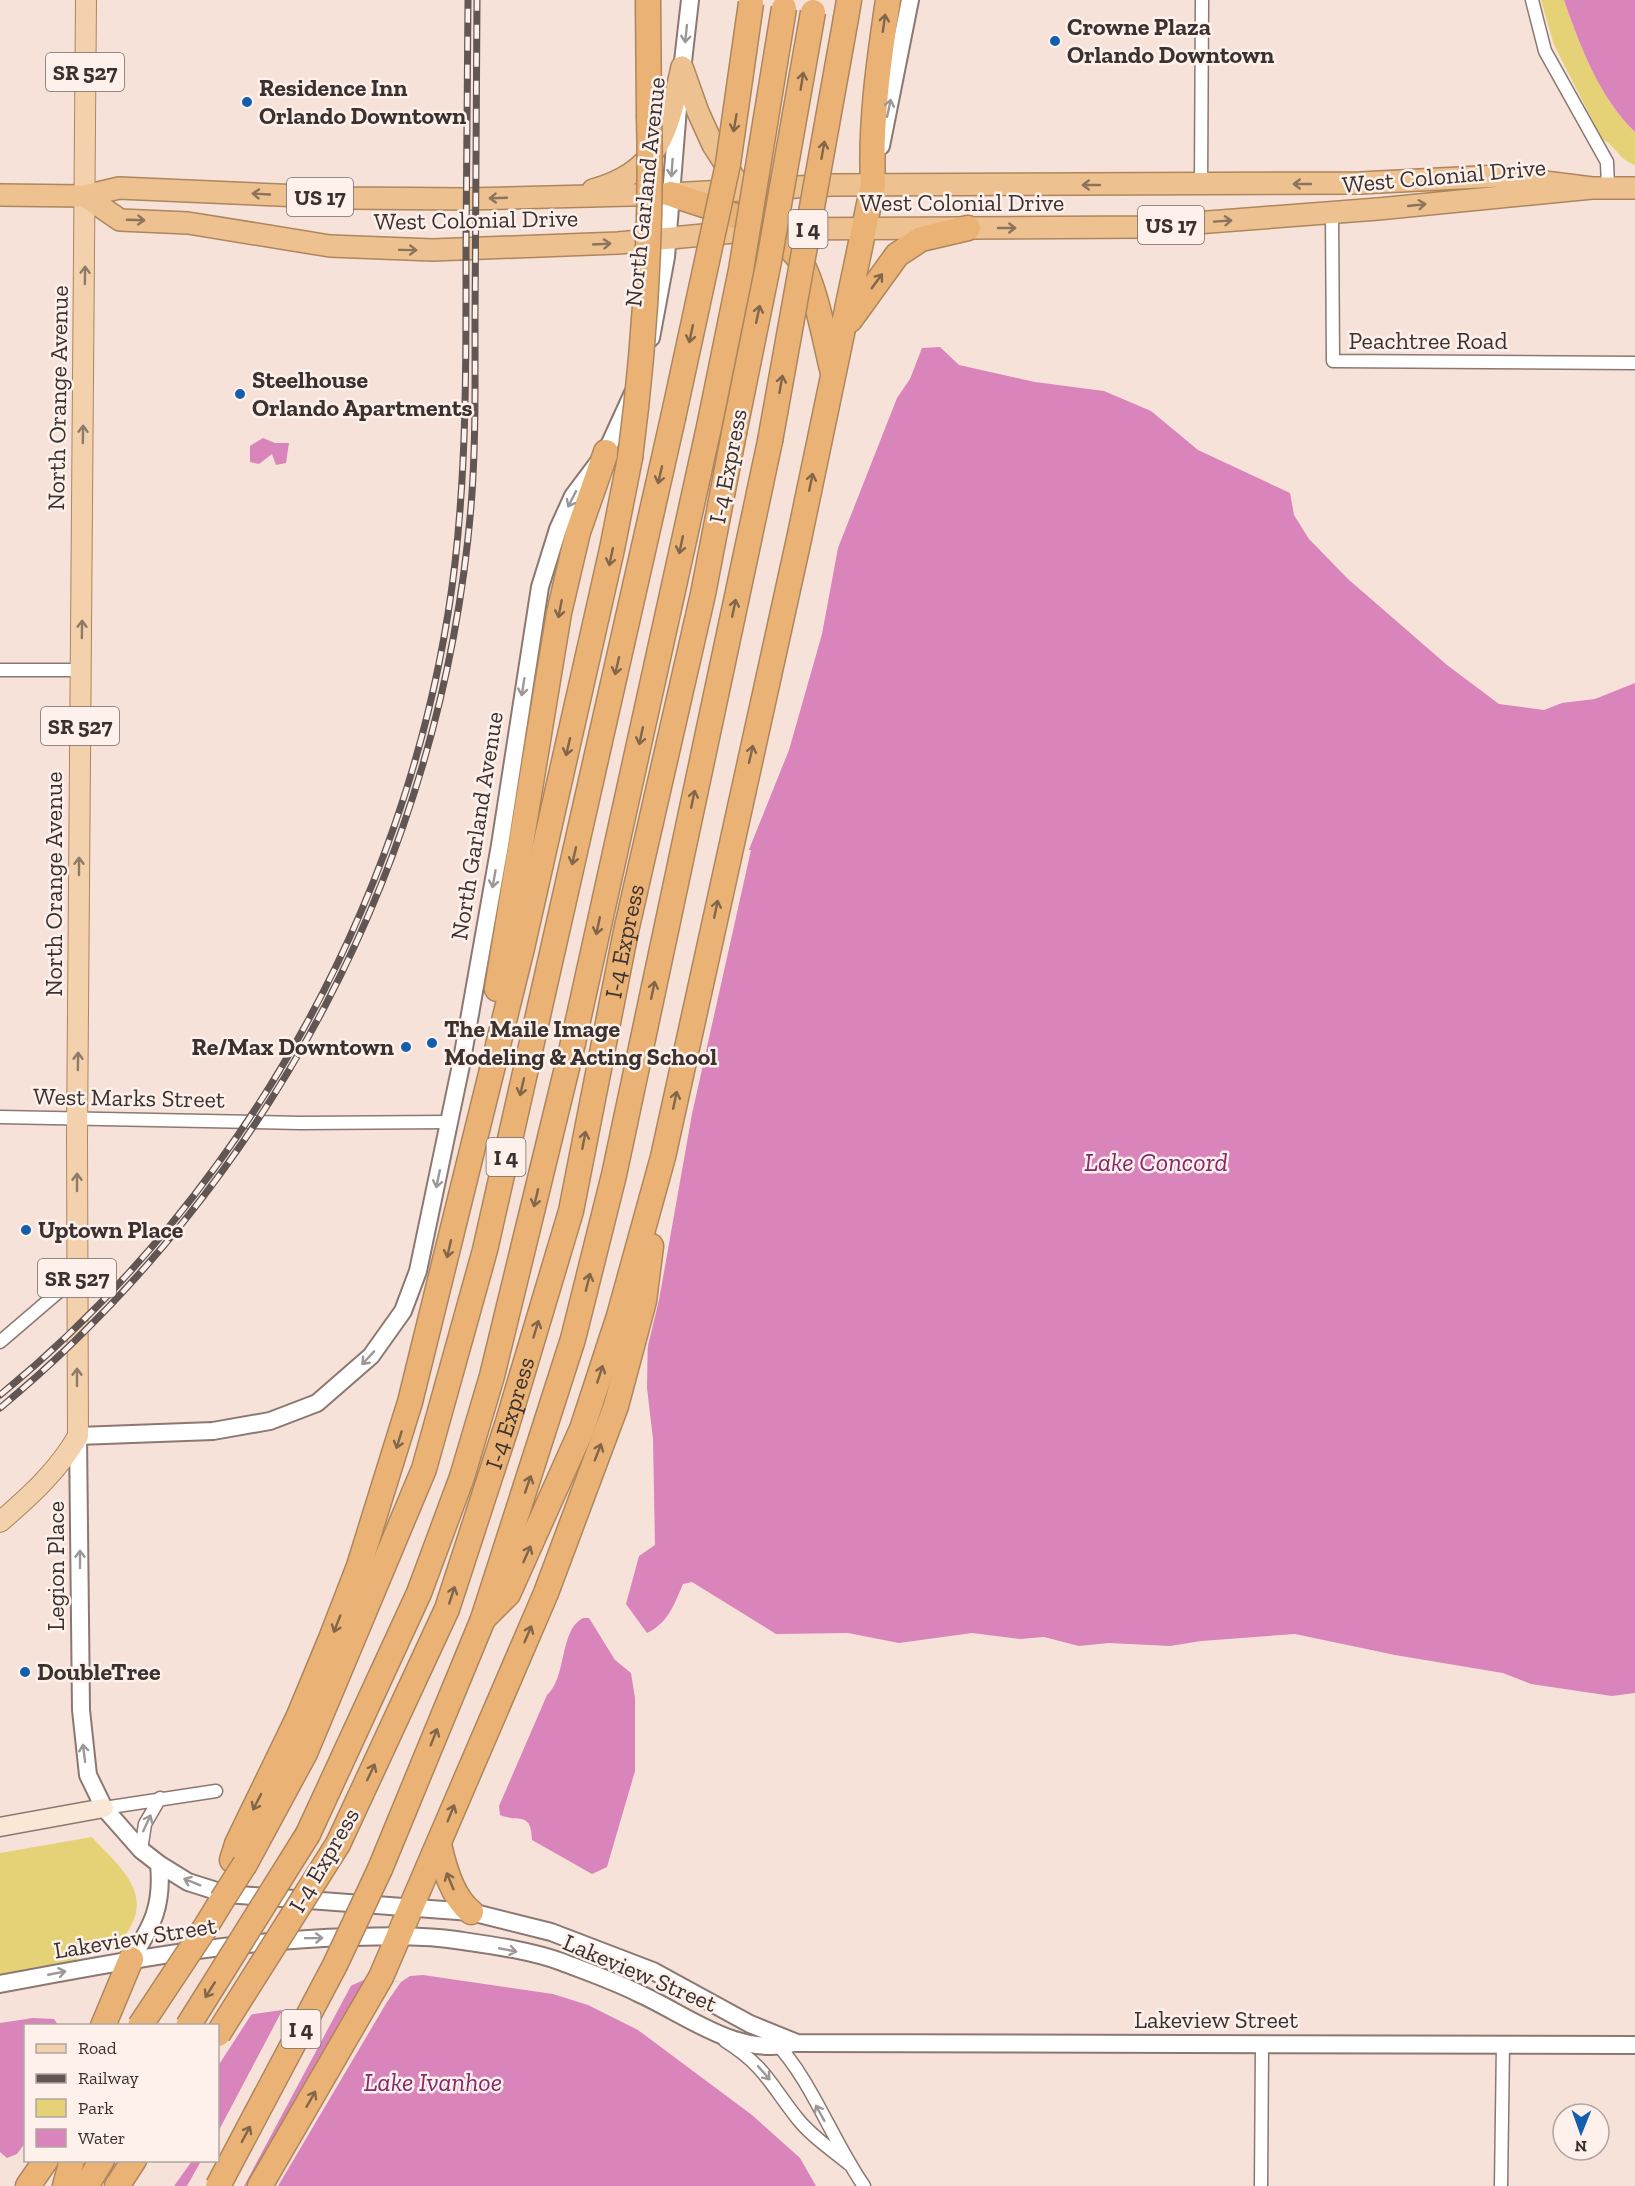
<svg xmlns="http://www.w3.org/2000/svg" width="1635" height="2186" viewBox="0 0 1635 2186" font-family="'Zilla Slab',serif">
<rect width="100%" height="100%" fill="#f7e2da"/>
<!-- green -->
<path fill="#e5d277" d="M 1541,0 L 1564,0 C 1580,46 1599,97 1635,132 L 1635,165 C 1619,160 1616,146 1602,139 L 1554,45 Z
M 92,1837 C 115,1863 151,1889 131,1926 C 127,1934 120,1943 112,1946 C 96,1951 86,1947 75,1961 L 0,1976 L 0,1853 Z"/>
<!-- water -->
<path fill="#d984bb" d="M 1564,0 L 1635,0 L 1635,132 C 1599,97 1580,46 1564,0 Z
M 940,347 L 959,365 L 1035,382 L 1104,391 L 1151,411 L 1198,450 L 1290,493 L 1294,515 L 1309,539 L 1348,579 L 1447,665 L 1499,704 L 1544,710 L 1562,703 L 1595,699 L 1635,683 L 1635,1693 L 1612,1696 L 1531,1684 L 1503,1673 L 1395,1655 L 1295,1634 L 1201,1641 L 1170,1646 L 1109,1643 L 1079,1646 L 1044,1637 L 1020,1639 L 972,1633 L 899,1643 L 848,1633 L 776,1634 L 692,1582 L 683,1584 C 674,1605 668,1623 647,1633 L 626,1604 L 639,1556 L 655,1545 L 653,1439 L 647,1388 L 650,1204 L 742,867 L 789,750 L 822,634 L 838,548 L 897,398 L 910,379 L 922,348 Z
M 263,438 L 275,443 L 289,443 L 286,463 L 276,465 L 272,454 L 259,464 L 250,462 L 250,446 Z
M 583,1618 L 589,1618 L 615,1660 L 631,1673 L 635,1698 L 635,1771 L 607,1867 L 592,1874 L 532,1840 C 531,1810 519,1823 500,1815 L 499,1806 L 547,1695 C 567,1678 559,1630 583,1618 Z
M 423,1975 L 553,1994 L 588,2005 L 638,2030 L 752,2115 L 800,2158 L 816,2186 L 174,2186 L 192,2161 L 218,2160 L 218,2026 L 241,2016 L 303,2007 L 366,1979 L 401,1982 L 410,1976 Z
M 33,2018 L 54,2019 L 58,2025 L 26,2026 L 25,2143 L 17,2154 L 7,2158 L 0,2152 L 0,2023 Z"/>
<!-- pier -->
<path fill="#f7e2da" d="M 746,850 L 751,850 L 692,1114 L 659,1300 L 644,1362 L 647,1204 L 696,1017 Z
M 366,1979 L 401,1982 L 387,2002 L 278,2186 L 246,2186 Z
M 353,1982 L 244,2186 L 187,2186 L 201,2161 L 218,2160 L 218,2132 L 284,2007 L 302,2004 Z
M 253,2012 L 218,2066 L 218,2026 L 195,2026 L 203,2021 Z"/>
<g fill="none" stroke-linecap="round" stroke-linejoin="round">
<defs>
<path id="minor" d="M 1532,0 L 1545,51 L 1607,162 L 1608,188
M 1201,184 L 1202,0
M 1332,213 L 1333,361 L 1635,363
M 0,670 L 81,670
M 0,1117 L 300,1123 L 450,1122
M 0,1342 L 77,1276
M 104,1808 L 216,1791
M 141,1850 L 145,1824 L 160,1798
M 725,2041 C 765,2066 770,2084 797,2118 C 811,2136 832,2150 849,2164
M 775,2042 C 811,2079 833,2142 864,2186
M 1261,2186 L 1262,2045
M 1501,2186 L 1503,2044"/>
<path id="tertiary" d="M 681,79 L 690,0
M 881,146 L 910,0
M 651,338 L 666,257 L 678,108
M 633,393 L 606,452 L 573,496 L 558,529 L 540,587 L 500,845 L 461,1065 L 418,1271 L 403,1311 L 371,1356 L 317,1403 L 270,1421 L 213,1431 L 78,1436 L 81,1710 L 88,1775 L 104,1808 L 141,1850 L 159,1864 L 188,1882 L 226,1894 L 471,1912 L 551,1932 L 653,1971 L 750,2024 L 797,2043 L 1635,2045
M 131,1959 C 153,1925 163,1905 159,1864
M 0,1984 C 116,1962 233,1940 351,1937 C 386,1936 421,1935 456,1940 C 490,1945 529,1950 562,1962 C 588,1972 614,1981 638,1993 C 685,2014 736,2056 790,2044"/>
<path id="secondary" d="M 0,1827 L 104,1808"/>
<path id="primary" d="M 0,1522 C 30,1496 58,1471 78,1436 L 77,1138 L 86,0"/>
<path id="trunk" d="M 682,67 L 698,112 L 713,145 L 742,190 L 784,229
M 593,190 C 661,172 668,128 682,67
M 0,195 L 85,196 L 119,188 L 347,198 L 467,199 L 671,194 L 832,185 L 1360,183 L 1499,176 L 1592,188
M 85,196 L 120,220 L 188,223 L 330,246 L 433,250 L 618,243 L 766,229 L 1144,227 L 1378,209 L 1592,188 L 1635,188"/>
<g id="motorway">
<path d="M 648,0 L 649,115"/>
<path d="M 846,18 L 849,0"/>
<path d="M 671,194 C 712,209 768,220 797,256 C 814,278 825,341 832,369"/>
<path d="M 850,320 L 897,255 L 921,239 L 968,228"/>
<path d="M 497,989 L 559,613 L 578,532 L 606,452"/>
<path d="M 483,1619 L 508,1594 L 582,1429 L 619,1316 L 663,1157 L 799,539 L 873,185 C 870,123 879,61 888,0"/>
<path d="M 308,1834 L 419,1593 L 462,1477 L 492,1376 L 573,1043 L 709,427"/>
<path id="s1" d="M 338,1844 L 447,1609 L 507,1425 L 571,1211 L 626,931 L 703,594 L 734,433"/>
<path d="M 439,1844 C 444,1867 452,1897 471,1912"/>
<path d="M 232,1860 L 237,1844 L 298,1718 L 330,1641 L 359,1566 L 410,1402 L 522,948 L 612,549 L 630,458"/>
<path d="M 245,1864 L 305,1753 L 424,1469 L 485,1250 L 673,418"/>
<path d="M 380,1869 L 483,1619 L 573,1339 L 614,1175 L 770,441"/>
<path d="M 205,1928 L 222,1900"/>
<path d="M 103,2026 L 131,1959"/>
<path d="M 28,2186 L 46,2160"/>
<path d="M 65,2186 L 72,2160"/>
<path d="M 86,2186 L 102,2160"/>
<path d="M 117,2186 L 134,2160"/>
<path d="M 260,2186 L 381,1977 L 546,1593 L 616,1406 L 644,1301 L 651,1246"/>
</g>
</defs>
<!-- minor casing -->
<use href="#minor" stroke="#8b7871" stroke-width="15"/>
<!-- tertiary casing -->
<use href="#tertiary" stroke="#8b7871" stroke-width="20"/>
<!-- secondary casing -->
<use href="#secondary" stroke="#8b7871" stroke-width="21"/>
<!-- primary casing -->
<use href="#primary" stroke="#ad865d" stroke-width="22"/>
<!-- trunk casing -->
<use href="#trunk" stroke="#ad865d" stroke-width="24"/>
<!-- motorway casing -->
<use href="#motorway" stroke="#ad865d" stroke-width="27"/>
<!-- minor -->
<use href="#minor" stroke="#fff" stroke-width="12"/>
<!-- tertiary -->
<use href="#tertiary" stroke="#fff" stroke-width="16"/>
<!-- secondary -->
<use href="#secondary" stroke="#f9e8d6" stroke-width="18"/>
<!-- primary -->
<use href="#primary" stroke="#f2d1ac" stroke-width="20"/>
<!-- trunk -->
<use href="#trunk" stroke="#eec290" stroke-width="21"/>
<!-- motorway -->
<use href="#motorway" stroke="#eab375" stroke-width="24"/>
<defs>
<path id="rail" d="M 0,1395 C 249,1192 418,882 455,563 C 467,458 466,352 466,247 C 467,165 467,82 468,0
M 0,1408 C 270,1184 442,856 471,507 C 476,445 475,382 475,320 C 476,213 476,107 477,0"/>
</defs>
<!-- rail casing -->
<use href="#rail" stroke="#615653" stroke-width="7"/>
<!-- rail -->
<use href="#rail" stroke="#fef1ec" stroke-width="4.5" stroke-dasharray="14" stroke-linecap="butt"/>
<defs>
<path id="motorway-bridge" d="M 673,418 L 728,164 L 751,3
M 709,427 L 741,270 L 784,8
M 734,433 L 769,261 L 813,12
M 770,441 L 846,18
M 630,458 C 645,343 652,230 649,115
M 222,1900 L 245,1864
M 140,2026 L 205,1928
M 188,2026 L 308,1834
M 218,2034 L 338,1844
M 218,2186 L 335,1965 L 380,1869"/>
</defs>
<!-- motorway-bridge casing -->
<use href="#motorway-bridge" stroke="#ad865d" stroke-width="27" stroke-linecap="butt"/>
<!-- motorway-bridge -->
<use href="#motorway-bridge" stroke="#eab375" stroke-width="24"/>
</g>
<!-- one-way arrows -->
<defs><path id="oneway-shaft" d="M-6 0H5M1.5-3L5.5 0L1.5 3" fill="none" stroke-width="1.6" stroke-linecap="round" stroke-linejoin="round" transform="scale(1.5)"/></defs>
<g stroke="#81664c">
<use href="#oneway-shaft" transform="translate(884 23) rotate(-82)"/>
<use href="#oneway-shaft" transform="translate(802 81) rotate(-81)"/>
<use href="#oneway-shaft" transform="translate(735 123) rotate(100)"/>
<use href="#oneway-shaft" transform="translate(823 150) rotate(-80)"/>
<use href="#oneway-shaft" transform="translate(877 281) rotate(-54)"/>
<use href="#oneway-shaft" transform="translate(758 314) rotate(-78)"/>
<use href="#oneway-shaft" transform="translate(691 334) rotate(102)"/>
<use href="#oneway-shaft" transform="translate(781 384) rotate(-80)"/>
<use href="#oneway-shaft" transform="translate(660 475) rotate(103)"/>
<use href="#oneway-shaft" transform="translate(811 482) rotate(-78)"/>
<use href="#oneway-shaft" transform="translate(681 545) rotate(102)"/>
<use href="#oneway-shaft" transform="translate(611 557) rotate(102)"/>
<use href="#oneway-shaft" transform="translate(734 608) rotate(-78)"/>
<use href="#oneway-shaft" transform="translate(560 609) rotate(101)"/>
<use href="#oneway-shaft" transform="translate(617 666) rotate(103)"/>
<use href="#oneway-shaft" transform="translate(641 736) rotate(102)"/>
<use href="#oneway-shaft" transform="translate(568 747) rotate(103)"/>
<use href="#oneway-shaft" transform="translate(751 754) rotate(-77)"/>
<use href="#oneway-shaft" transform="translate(693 799) rotate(-78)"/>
<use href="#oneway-shaft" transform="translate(574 856) rotate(103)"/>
<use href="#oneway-shaft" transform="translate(716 909) rotate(-78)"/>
<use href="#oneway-shaft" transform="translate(598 926) rotate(102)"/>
<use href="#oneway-shaft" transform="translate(653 990) rotate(-78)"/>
<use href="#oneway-shaft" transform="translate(522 1087) rotate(103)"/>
<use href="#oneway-shaft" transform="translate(675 1100) rotate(-78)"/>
<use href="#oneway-shaft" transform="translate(584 1140) rotate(-79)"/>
<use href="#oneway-shaft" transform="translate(536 1198) rotate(103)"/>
<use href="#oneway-shaft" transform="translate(449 1249) rotate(103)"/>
<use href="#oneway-shaft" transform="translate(588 1282) rotate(-76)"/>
<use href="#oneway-shaft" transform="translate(536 1329) rotate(-73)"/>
<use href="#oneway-shaft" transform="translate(600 1374) rotate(-72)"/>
<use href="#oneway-shaft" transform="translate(399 1440) rotate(107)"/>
<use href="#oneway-shaft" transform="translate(598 1452) rotate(-69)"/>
<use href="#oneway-shaft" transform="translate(528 1484) rotate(-71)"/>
<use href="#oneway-shaft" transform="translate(527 1554) rotate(-66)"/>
<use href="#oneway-shaft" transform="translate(452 1595) rotate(-72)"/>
<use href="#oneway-shaft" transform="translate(337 1624) rotate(111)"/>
<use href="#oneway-shaft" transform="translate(528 1634) rotate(-67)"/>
<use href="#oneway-shaft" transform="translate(434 1737) rotate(-68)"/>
<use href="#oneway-shaft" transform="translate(371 1772) rotate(-65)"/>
<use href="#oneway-shaft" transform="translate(257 1802) rotate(117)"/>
<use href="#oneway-shaft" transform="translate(451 1813) rotate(-68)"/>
<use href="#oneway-shaft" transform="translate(450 1881) rotate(-113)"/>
<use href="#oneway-shaft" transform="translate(210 1990) rotate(122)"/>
<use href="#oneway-shaft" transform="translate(311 2099) rotate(-60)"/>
<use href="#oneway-shaft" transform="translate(246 2134) rotate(-62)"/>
</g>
<g stroke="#9d9898">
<use href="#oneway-shaft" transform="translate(686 34) rotate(96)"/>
<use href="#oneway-shaft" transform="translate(889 108) rotate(-78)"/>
<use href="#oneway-shaft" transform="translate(672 168) rotate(94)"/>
<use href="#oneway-shaft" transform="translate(572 499) rotate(117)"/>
<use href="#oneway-shaft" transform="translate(523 687) rotate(99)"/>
<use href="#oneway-shaft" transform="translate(494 879) rotate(100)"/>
<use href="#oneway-shaft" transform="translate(438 1179) rotate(102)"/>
<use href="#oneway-shaft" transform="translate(368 1358) rotate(133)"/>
<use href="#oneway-shaft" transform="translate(80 1559) rotate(-90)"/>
<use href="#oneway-shaft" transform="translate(84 1753) rotate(-97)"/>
<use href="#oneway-shaft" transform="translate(147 1823) rotate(-65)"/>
<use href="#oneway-shaft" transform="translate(192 1882) rotate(-158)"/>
<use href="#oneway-shaft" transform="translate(314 1938) rotate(-1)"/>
<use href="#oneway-shaft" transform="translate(508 1950) rotate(11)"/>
<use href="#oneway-shaft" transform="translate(57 1973) rotate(-11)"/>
<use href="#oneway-shaft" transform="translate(764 2073) rotate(49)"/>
<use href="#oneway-shaft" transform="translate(820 2113) rotate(-119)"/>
</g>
<g stroke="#8c735b">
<use href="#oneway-shaft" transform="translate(1302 184) rotate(180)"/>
<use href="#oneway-shaft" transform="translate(1091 185) rotate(180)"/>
<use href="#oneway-shaft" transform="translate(261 194) rotate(-177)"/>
<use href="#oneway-shaft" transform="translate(498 198) rotate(178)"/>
<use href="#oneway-shaft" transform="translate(1417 205) rotate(-6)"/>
<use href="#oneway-shaft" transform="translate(136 220) rotate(2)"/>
<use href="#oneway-shaft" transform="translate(1223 221) rotate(-4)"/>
<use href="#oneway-shaft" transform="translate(1007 228)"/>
<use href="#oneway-shaft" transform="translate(602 244) rotate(-3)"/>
<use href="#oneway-shaft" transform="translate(408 250) rotate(1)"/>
</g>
<g stroke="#8d7a68">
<use href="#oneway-shaft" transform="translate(85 275) rotate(-89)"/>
<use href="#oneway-shaft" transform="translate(83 434) rotate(-89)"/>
<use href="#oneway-shaft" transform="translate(82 629) rotate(-89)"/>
<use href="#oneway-shaft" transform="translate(79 866) rotate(-90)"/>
<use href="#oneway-shaft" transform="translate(78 1061) rotate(-89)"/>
<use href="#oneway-shaft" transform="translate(77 1182) rotate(-90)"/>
<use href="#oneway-shaft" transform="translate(77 1377) rotate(-90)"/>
</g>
<!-- markers -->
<g fill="#135ead" stroke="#fef1ec" stroke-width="2">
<circle cx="1055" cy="41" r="6"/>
<circle cx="247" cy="102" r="6"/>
<circle cx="240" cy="394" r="6"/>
<circle cx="432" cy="1043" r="6"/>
<circle cx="406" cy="1047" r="6"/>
<circle cx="26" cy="1230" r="6"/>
<circle cx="25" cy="1672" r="6"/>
</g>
<g text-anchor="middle" stroke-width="5" stroke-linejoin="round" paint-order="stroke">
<!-- shield labels -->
<g fill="#fef1ec" stroke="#766b68" stroke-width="1.5">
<rect x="46" y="53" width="78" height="38" rx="4.5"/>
<rect x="287" y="178" width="66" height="38" rx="4.5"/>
<rect x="1138" y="206" width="66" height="38" rx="4.5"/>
<rect x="788.5" y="210" width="39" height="38" rx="4.5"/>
<rect x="41" y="707" width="78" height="38" rx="4.5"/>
<rect x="486.5" y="1138" width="39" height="38" rx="4.5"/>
<rect x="38" y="1259" width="78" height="38" rx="4.5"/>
<rect x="281.5" y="2010" width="39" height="38" rx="4.5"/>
</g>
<g font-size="22" font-weight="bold" fill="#3b3230">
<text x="85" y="80">SR 527</text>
<text x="320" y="205">US 17</text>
<text x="1171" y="233">US 17</text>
<text x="808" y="237">I 4</text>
<text x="80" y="734">SR 527</text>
<text x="506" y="1165">I 4</text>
<text x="77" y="1286">SR 527</text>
<text x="301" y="2037">I 4</text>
</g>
<!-- poi labels -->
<g font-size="24" font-weight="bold" fill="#3b3230" stroke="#fef1ec" text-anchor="start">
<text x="1067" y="35">Crowne Plaza<tspan x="1067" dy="28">Orlando Downtown</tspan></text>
<text x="259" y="96">Residence Inn<tspan x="259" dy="28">Orlando Downtown</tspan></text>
<text x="252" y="388">Steelhouse<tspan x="252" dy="28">Orlando Apartments</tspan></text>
<text x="444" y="1037">The Maile Image<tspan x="444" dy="28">Modeling &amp; Acting School</tspan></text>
<text x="394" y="1055" text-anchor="end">Re/Max Downtown</text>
<text x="38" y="1238">Uptown Place</text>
<text x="37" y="1680">DoubleTree</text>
</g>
<!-- street labels -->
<g font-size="24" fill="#3b3230" stroke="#fef1ec">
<text transform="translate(1444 176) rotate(-5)" y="8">West Colonial Drive</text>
<text transform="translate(645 192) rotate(-84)" y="8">North Garland Avenue</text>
<text x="962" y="211">West Colonial Drive</text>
<text transform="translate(476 220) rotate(-1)" y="8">West Colonial Drive</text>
<text x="1428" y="349">Peachtree Road</text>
<text transform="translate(58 398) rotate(-89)" y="8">North Orange Avenue</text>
<text transform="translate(728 466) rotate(-79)" y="8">I-4 Express</text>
<text transform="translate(477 826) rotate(-81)" y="8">North Garland Avenue</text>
<text transform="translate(54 884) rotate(-90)" y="8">North Orange Avenue</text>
<text dy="8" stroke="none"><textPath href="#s1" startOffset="951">I-4 Express</textPath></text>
<text transform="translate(129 1098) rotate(1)" y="8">West Marks Street</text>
<text dy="8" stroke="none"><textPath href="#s1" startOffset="465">I-4 Express</textPath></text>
<text transform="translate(56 1566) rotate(-90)" y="8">Legion Place</text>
<text transform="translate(324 1860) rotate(-60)" y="8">I-4 Express</text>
<text transform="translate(135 1938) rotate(-9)" y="8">Lakeview Street</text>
<text transform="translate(640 1973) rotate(23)" y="8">Lakeview Street</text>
<text x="1216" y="2028">Lakeview Street</text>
</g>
<!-- water labels -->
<g font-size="26" font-style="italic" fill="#88256c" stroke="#fef1ec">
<text x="1156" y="1171">Lake Concord</text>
<text x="433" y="2091">Lake Ivanhoe</text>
</g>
</g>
<!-- legend -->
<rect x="24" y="2024" width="195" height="138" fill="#fef1ec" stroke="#b0a5a1" stroke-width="1.5"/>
<rect x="36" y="2044" width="30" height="9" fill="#f2d1ac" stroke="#b0a5a1" stroke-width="1.5"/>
<text x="78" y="2054" font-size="18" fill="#3b3230">Road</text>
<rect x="36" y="2074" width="30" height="9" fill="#615653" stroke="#b0a5a1" stroke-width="1.5"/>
<text x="78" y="2084" font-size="18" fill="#3b3230">Railway</text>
<rect x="36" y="2099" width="30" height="18" fill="#e5d277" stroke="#b0a5a1" stroke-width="1.5"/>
<text x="78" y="2114" font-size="18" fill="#3b3230">Park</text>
<rect x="36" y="2129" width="30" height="18" fill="#d984bb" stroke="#b0a5a1" stroke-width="1.5"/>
<text x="78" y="2144" font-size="18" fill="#3b3230">Water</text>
<!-- north arrow -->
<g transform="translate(1581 2132) rotate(181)"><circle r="28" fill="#fef1ec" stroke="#b0a5a1" stroke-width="1.5"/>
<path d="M0-4.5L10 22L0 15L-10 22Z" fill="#135ead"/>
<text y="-9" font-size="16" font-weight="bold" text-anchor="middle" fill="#3b3230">N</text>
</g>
</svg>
